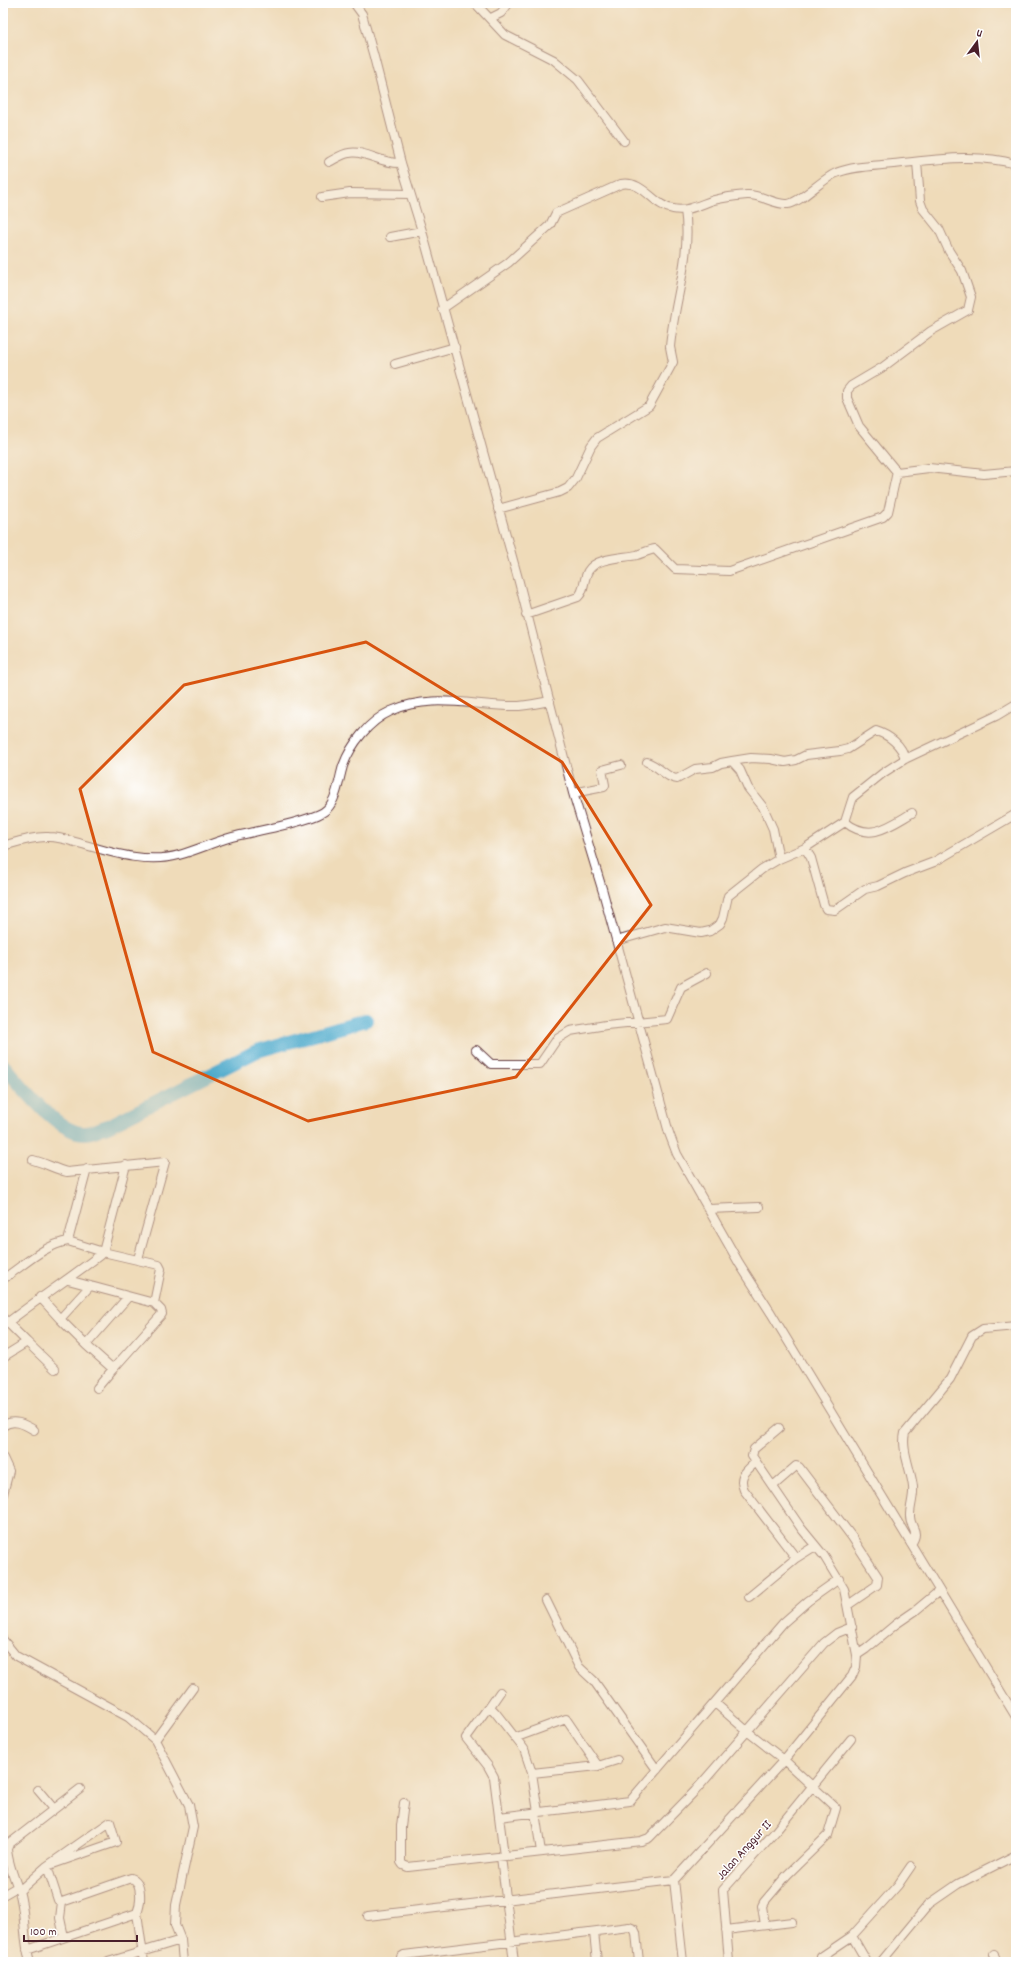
<svg xmlns="http://www.w3.org/2000/svg" width="1019" height="1965" viewBox="0 0 1019 1965" font-family="Dekko,sans-serif">
<rect width="100%" height="100%" fill="#fff"/>
<filter id="ink" filterUnits="userSpaceOnUse"><feTurbulence type="fractalNoise" baseFrequency=".025" numOctaves="2"/><feDisplacementMap in="SourceGraphic" scale="8" xChannelSelector="R" yChannelSelector="G"/><feConvolveMatrix kernelMatrix="1 2 1 2 8 2 1 2 1" color-interpolation-filters="sRGB"/></filter>
<filter id="wash" filterUnits="userSpaceOnUse"><feTurbulence type="fractalNoise" baseFrequency=".012" numOctaves="4" result="noise"/><feDisplacementMap in="SourceGraphic" scale="16" xChannelSelector="R" yChannelSelector="G"/><feGaussianBlur stdDeviation="0.9" result="paint"/><feColorMatrix in="noise" values="0 0 0 0 0 0 0 0 0 0 0 0 0 0 0 0 0 1.4 0 .05"/><feComposite in="paint" operator="in"/></filter>
<g filter="url(#wash)">
<rect width="100%" height="100%" fill="#efdbb9"/>
<g fill="none" stroke-linecap="round" stroke-linejoin="round">
<!-- river -->
<path stroke="#4aa7c9" stroke-width="14" d="M 3,1065 C 19,1083 58,1134 84,1133 C 92,1133 101,1128 108,1126 L 257,1051 L 366,1020"/>
</g>
</g>
<g filter="url(#ink)">
<g fill="none" stroke-linecap="round" stroke-linejoin="round">
<defs>
<path id="minor" d="M 354,3 L 362,14 L 374,57 L 401,163 L 422,231 L 519,582 L 573,793 L 603,892 L 669,1133 L 677,1154 L 739,1263 L 771,1313 L 1016,1717
M 475,3 L 505,35 L 554,60 L 578,80 L 624,141
M 491,18 L 501,13 L 509,3
M 329,162 C 335,159 342,154 349,153 C 366,150 381,164 401,163
M 917,162 L 920,201 L 923,209 L 939,229 L 949,251 L 962,271 L 971,297 L 968,310 L 931,331 L 883,367 L 851,386 L 847,391 L 847,398 L 859,426 L 897,472 L 929,468 L 984,474 L 1016,471
M 322,197 L 350,193 L 410,194
M 390,237 L 422,231
M 442,309 L 508,263 L 550,225 L 556,213 L 621,184 C 644,180 653,206 673,209 C 688,212 701,204 714,200 C 725,197 736,196 747,195 C 761,194 774,205 788,204 C 800,203 822,179 836,173 C 854,166 874,166 893,164 C 934,160 975,153 1016,164
M 395,364 L 455,347
M 498,509 L 560,492 L 568,488 L 576,478 L 591,446 L 597,438 L 649,406 L 673,362 L 670,347 C 674,301 692,256 685,210
M 526,615 L 578,597 C 585,591 583,580 588,571 C 596,557 624,558 637,555 C 643,553 649,550 655,549 L 675,569 L 729,571 L 883,517 L 888,512 L 897,472
M 647,762 C 659,766 668,779 677,779 L 695,769 L 713,767 L 721,763 L 732,761
M 573,793 L 604,787 L 605,785 L 602,770 L 621,765
M 845,822 C 870,842 888,827 912,813
M 3,846 C 17,842 34,836 49,837 C 60,837 71,841 82,844 C 113,853 147,864 179,855 C 197,850 214,842 232,837 C 250,832 317,821 327,809 C 337,799 339,779 343,766 C 351,744 369,721 391,711 C 431,692 477,707 519,706 C 530,705 540,703 550,701
M 805,848 L 811,858 L 824,905 L 826,909 L 835,910 L 865,889 L 878,886 L 905,873 L 934,862 L 1016,814
M 779,859 L 773,829 L 763,807 L 748,788 L 740,770 L 732,761 L 751,758 L 771,759 L 785,762 L 796,760 L 806,755 L 840,751 L 848,749 L 876,731 C 889,735 902,745 905,759
M 616,941 L 665,927 L 701,933 L 710,931 L 720,924 L 723,918 L 728,896 L 762,869 L 779,859 L 805,848 L 845,822 L 853,797 L 883,773 L 905,759 L 996,716 L 1016,704
M 476,1050 L 491,1064 L 540,1064 L 557,1039 L 570,1031 L 606,1025 L 667,1019 L 681,987 L 707,973
M 33,1160 C 45,1163 55,1169 67,1172 L 165,1162 L 138,1259
M 708,1209 L 759,1207
M 68,1241 L 103,1252 L 159,1265 L 161,1269 L 154,1303 L 68,1280
M 3,1279 C 23,1266 44,1245 68,1241 L 87,1169
M 40,1297 L 60,1319 L 90,1286
M 3,1318 L 27,1342 L 3,1357
M 60,1319 L 86,1345 L 128,1297
M 7,1323 C 38,1299 70,1278 100,1255 L 103,1252 L 126,1165
M 27,1342 L 55,1369
M 86,1345 L 113,1369 L 162,1314 L 161,1310 L 154,1303
M 97,1388 L 113,1369
M 3,1426 C 13,1418 24,1424 34,1430
M 779,1428 L 754,1449 L 752,1456 L 801,1528 L 824,1556 L 844,1589 L 857,1655 L 866,1649 L 896,1624 L 915,1611 L 939,1591
M 3,1458 L 9,1471 L 3,1494
M 756,1462 C 746,1471 738,1476 744,1490 L 796,1558
M 773,1486 L 796,1466 L 799,1467 L 852,1537 L 878,1577 L 877,1585 L 848,1605
M 911,1544 C 921,1530 909,1528 910,1515 C 910,1506 914,1497 913,1487 C 911,1469 901,1450 905,1433 L 950,1379 L 972,1336 L 983,1329 L 1016,1326
M 749,1597 L 796,1558 L 815,1546
M 546,1600 L 579,1667 L 594,1681 L 657,1770
M 3,1640 L 16,1656 L 128,1717 L 155,1740 L 189,1805 L 193,1827 L 176,1905 L 175,1925 L 181,1940 L 183,1962
M 715,1703 L 747,1731 L 784,1760 L 836,1808 L 828,1835 L 787,1875 L 764,1902 L 762,1906 L 765,1925
M 489,1708 L 500,1692
M 517,1737 L 566,1719 L 598,1766
M 155,1740 L 193,1688
M 532,1773 L 598,1766 L 617,1760
M 38,1790 L 54,1809
M 404,1803 L 401,1826 L 401,1862 L 403,1865 L 408,1867 L 641,1841 L 649,1838 L 695,1791 L 824,1643 L 837,1633 L 852,1627
M 535,1812 L 541,1852
M 499,1817 L 630,1801 L 783,1623 L 808,1601 L 839,1579
M 504,1856 L 494,1777 L 488,1766 L 466,1738 L 487,1709 L 492,1709 L 495,1712 L 524,1749 L 532,1773 L 538,1812
M 501,1857 L 514,1962
M 47,1866 L 58,1900 L 62,1902
M 674,1880 L 683,1962
M 19,1891 L 47,1866 L 110,1822 L 116,1842 L 47,1866
M 3,1895 L 17,1887
M 62,1902 L 131,1878 C 143,1881 141,1904 137,1913 L 144,1962
M 62,1902 L 60,1918 L 64,1937
M 368,1916 L 674,1880 L 784,1760 L 852,1676 L 856,1667 L 857,1655
M 726,1930 L 792,1922
M 594,1932 L 597,1962
M 27,1950 L 137,1913
M 994,1954 L 996,1962
M 30,1962 C 23,1939 26,1914 19,1891 C 14,1878 8,1863 7,1849 L 9,1844 L 80,1789
M 108,1962 L 181,1940
M 401,1962 L 401,1957 L 404,1955 L 629,1927 L 634,1929 L 636,1933 L 639,1962
M 729,1962 L 723,1890 L 775,1832 L 851,1739
M 823,1962 L 821,1957 L 852,1936
M 867,1962 L 852,1936 L 898,1885 L 911,1866
M 881,1962 L 929,1904 L 958,1884 L 1016,1855"/>
</defs>
<!-- minor casing -->
<use href="#minor" stroke="#633b40" stroke-width="10"/>
<!-- minor -->
<use href="#minor" stroke="#fff" stroke-width="8"/>
</g>
</g>
<!-- marked area -->
<path d="M0 0H1019V1965H0ZM 366,642 L 562,762 L 651,905 L 516,1077 L 308,1121 L 153,1052 L 80,789 L 184,685 Z" fill="#efdbb9" fill-opacity=".55" fill-rule="evenodd"/>
<path fill="none" stroke="#d8530f" stroke-width="3" stroke-linejoin="round" d="M 366,642 L 562,762 L 651,905 L 516,1077 L 308,1121 L 153,1052 L 80,789 L 184,685 Z"/>
<g text-anchor="middle" stroke-width="3" stroke-linejoin="round" paint-order="stroke">
<!-- street labels -->
<g font-size="13" fill="#4a1f2b" stroke="#fff">
<text transform="translate(743 1849) rotate(-48)" y="5">Jalan Anggur II</text>
</g>
</g>
<!-- margin -->
<rect width="1019" height="1965" fill="none" stroke="#fff" stroke-width="16"/>
<!-- north arrow -->
<g transform="translate(977 42) rotate(15)" stroke="#ffffff" stroke-width="3" paint-order="stroke">
<path d="M0-3L7 15L0 10L-7 15Z" fill="#4a1f2b"/>
<text y="-6" font-size="11" font-weight="bold" text-anchor="middle" fill="#4a1f2b">U</text>
</g>
<!-- scale -->
<path d="M24 1935v6h113v-6" fill="none" stroke="#4a1f2b" stroke-width="2"/>
<text x="30" y="1935" font-size="12" fill="#4a1f2b" stroke="#ffffff" stroke-width="3" paint-order="stroke">100 m</text>
</svg>
